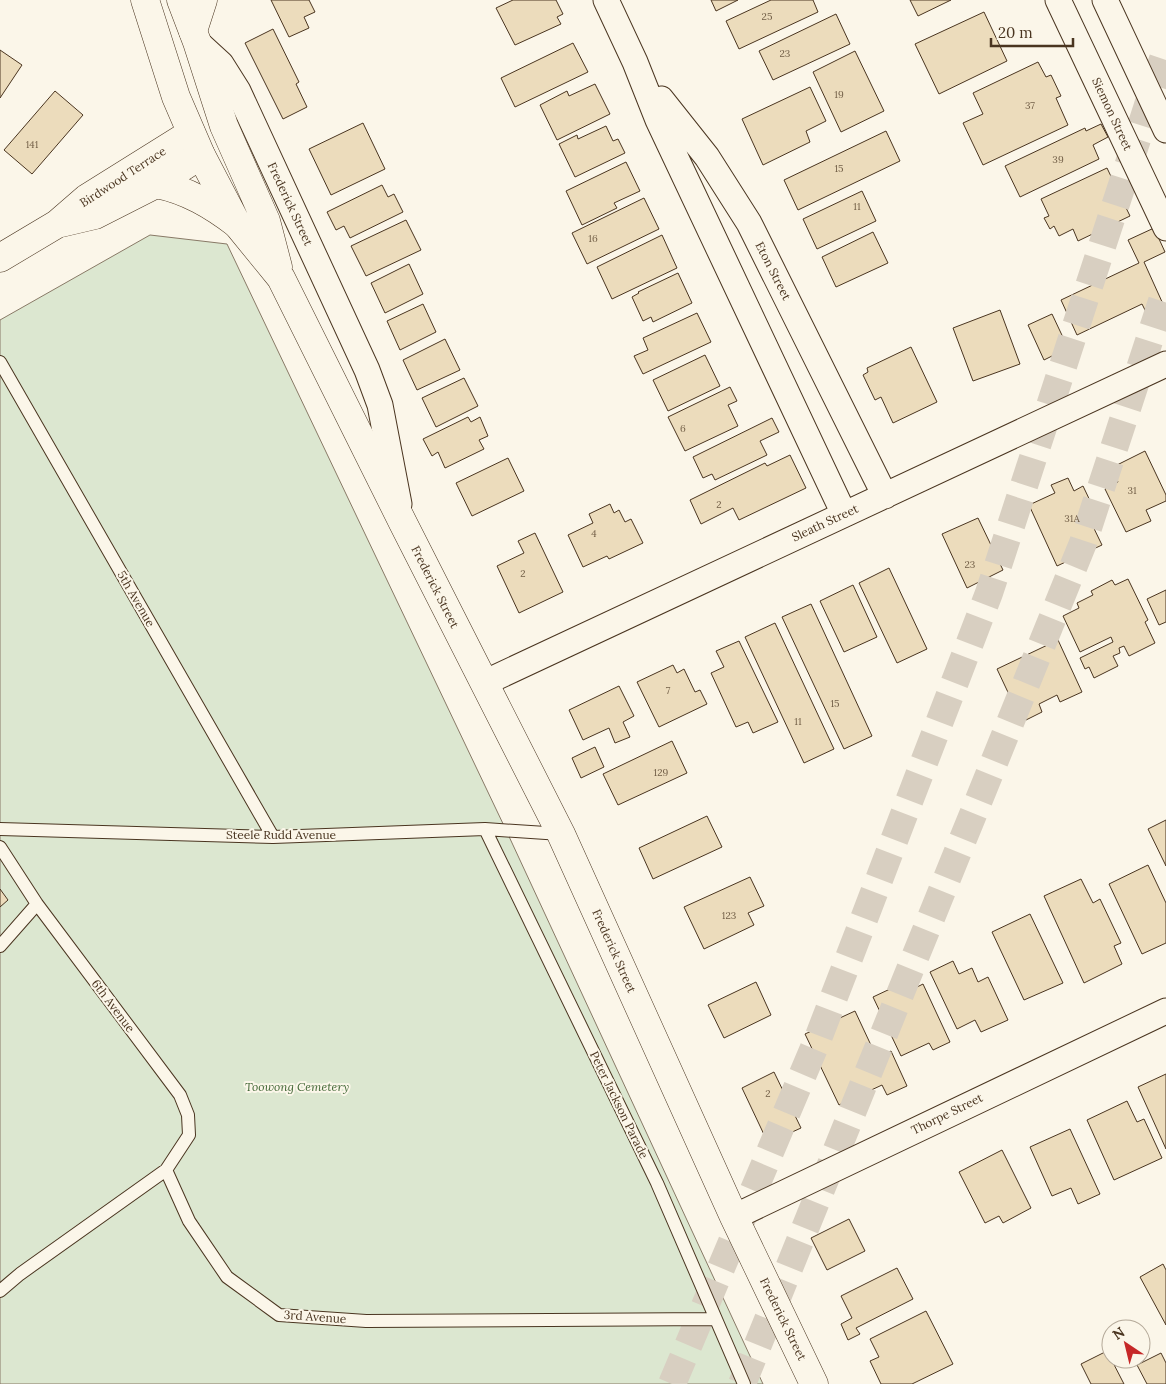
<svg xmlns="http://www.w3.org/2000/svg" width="1166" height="1384" viewBox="0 0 1166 1384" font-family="Lora,serif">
<rect width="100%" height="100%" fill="#fbf6e9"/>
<!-- green -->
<path fill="#dce7d0" stroke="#887966" d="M 150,235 L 227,244 L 506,830 L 763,1384 L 0,1384 L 0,320 Z"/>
<!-- building -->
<path fill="#ecdcbc" stroke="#4a3520" d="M 271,0 L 309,0 L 315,12 L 304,17 L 309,28 L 289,37 Z
M 513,0 L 556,0 L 563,14 L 557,17 L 561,24 L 515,45 L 496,8 Z
M 711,0 L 738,0 L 716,11 Z
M 771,0 L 813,0 L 818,12 L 739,49 L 726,21 Z
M 910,0 L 951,0 L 918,16 Z
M 984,12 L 1007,61 L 939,94 L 915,44 Z
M 836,14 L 850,44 L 773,80 L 759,51 Z
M 273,29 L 299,82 L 296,84 L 307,107 L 283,119 L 245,43 Z
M 573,43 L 588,72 L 515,107 L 501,78 Z
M 0,50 L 22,65 L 0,98 Z
M 855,51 L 884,111 L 841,132 L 813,72 Z
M 1038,62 L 1046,77 L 1051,75 L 1061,96 L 1056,98 L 1068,125 L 983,165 L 963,123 L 983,114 L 973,93 Z
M 595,84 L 610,114 L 557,140 L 540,105 L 567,91 L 569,96 Z
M 810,87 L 826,121 L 806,131 L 810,142 L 763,165 L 742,119 Z
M 55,91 L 83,115 L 32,174 L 4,150 Z
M 363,123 L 385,169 L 331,195 L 309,149 Z
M 1101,124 L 1108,137 L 1093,145 L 1099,159 L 1020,197 L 1005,166 L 1085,128 L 1086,131 Z
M 606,126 L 613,141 L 618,139 L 625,153 L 575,177 L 559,144 L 577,135 L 578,139 Z
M 886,131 L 900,161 L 798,210 L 784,180 Z
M 626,162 L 640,191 L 614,203 L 617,208 L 582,225 L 566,191 Z
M 1107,168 L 1130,216 L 1078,241 L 1073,229 L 1059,236 L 1054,226 L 1050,229 L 1044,218 L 1049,216 L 1041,199 Z
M 382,185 L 388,197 L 394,194 L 403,212 L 350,238 L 344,226 L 336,230 L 327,212 Z
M 862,191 L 876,221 L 817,249 L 803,219 Z
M 644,198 L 659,229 L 587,264 L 572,233 Z
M 406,220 L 421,250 L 366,276 L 351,246 Z
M 1154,228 L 1165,252 L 1144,262 L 1163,304 L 1146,312 L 1142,304 L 1077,335 L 1061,300 L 1139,263 L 1128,240 Z
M 873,232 L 888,263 L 836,287 L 822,257 Z
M 662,235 L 677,268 L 612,299 L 597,267 Z
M 409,264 L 423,294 L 385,313 L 371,283 Z
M 678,273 L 692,303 L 653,322 L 651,317 L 643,321 L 632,297 L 639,293 L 638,292 Z
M 423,304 L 436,332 L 400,350 L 387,321 Z
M 1000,310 L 1020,364 L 973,381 L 953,328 Z
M 697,313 L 711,342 L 643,374 L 634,356 L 648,350 L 643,338 Z
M 1052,314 L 1068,348 L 1044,360 L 1028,325 Z
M 445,339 L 460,370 L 417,390 L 403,360 Z
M 911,347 L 937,402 L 893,423 L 881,397 L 875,400 L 863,375 L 868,372 L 867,368 Z
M 705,355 L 720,386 L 668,411 L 653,380 Z
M 464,378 L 478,406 L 436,427 L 422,398 Z
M 730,387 L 737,401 L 728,405 L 738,426 L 685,451 L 668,417 Z
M 468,417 L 471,422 L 480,417 L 488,436 L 479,440 L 484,449 L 445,468 L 438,452 L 432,456 L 423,439 Z
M 772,418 L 779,432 L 760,441 L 767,455 L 715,480 L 712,474 L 703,478 L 693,457 Z
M 1145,451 L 1166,495 L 1166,501 L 1146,510 L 1151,521 L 1126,532 L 1105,489 L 1118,482 L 1111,468 Z
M 790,455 L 806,488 L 739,520 L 733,508 L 701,524 L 690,500 L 765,463 L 767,466 Z
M 508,458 L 524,491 L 472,516 L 456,483 Z
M 1068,478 L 1074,491 L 1083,486 L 1094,509 L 1086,512 L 1102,545 L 1057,566 L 1029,505 L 1055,493 L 1051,485 Z
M 610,504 L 614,513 L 619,510 L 625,522 L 631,519 L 643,543 L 609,559 L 607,556 L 583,567 L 568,535 L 593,523 L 589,514 Z
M 978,518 L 1003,570 L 967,588 L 942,534 Z
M 535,533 L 563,592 L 519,613 L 497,566 L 524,553 L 518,541 Z
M 889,568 L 927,649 L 897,663 L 859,583 Z
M 1128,579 L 1148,620 L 1145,622 L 1155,643 L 1129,656 L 1124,646 L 1119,648 L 1120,653 L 1113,656 L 1118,666 L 1094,678 L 1089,667 L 1085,669 L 1080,658 L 1113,642 L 1111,637 L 1080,652 L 1063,616 L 1079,608 L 1077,603 L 1093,595 L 1091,591 L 1112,580 L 1115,585 Z
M 853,585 L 877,637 L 844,652 L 820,601 Z
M 1166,590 L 1166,622 L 1159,625 L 1147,599 Z
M 811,604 L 872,736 L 844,749 L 782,617 Z
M 775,623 L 834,749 L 804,763 L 745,637 Z
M 1058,640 L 1082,692 L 1060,702 L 1057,695 L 1039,704 L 1042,712 L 1022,722 L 997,669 Z
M 739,641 L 778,722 L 753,733 L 748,722 L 736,727 L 711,673 L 724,667 L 716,651 Z
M 673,665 L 677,673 L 684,669 L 695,692 L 700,690 L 707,704 L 659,727 L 637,682 Z
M 619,686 L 634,716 L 623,722 L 630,737 L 615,743 L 609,728 L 583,740 L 569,710 Z
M 672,741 L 687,773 L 618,805 L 603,774 Z
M 595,747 L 604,767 L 581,778 L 572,758 Z
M 707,816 L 722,847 L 653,879 L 639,848 Z
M 1166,820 L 1166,866 L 1148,829 Z
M 1148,865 L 1166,903 L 1166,943 L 1142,954 L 1109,884 Z
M 750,877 L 764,906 L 748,913 L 754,925 L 704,949 L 684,907 Z
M 1081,879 L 1093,903 L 1100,899 L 1121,943 L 1114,946 L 1122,964 L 1084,983 L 1044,896 Z
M 0,889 L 8,900 L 0,907 Z
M 1030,914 L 1063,983 L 1024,1000 L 992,932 Z
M 953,961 L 959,974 L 972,968 L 978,982 L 988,977 L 1008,1020 L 981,1032 L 975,1020 L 957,1029 L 930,972 Z
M 907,981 L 911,990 L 923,984 L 950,1042 L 933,1050 L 929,1043 L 901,1056 L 873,997 Z
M 756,982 L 771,1015 L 724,1038 L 708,1005 Z
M 855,1011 L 877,1058 L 891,1051 L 907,1086 L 887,1095 L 882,1085 L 839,1105 L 805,1034 Z
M 774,1072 L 801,1128 L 768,1143 L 742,1088 Z
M 1166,1074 L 1166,1149 L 1138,1087 Z
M 1127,1101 L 1137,1122 L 1144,1119 L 1162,1158 L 1114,1180 L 1087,1120 Z
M 1070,1129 L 1100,1194 L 1078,1204 L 1071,1188 L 1052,1196 L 1030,1147 Z
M 1002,1150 L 1031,1208 L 1003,1223 L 999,1216 L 985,1223 L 959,1172 Z
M 849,1219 L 865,1251 L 827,1270 L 811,1238 Z
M 1163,1264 L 1166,1270 L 1166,1325 L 1140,1277 Z
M 897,1268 L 913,1299 L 856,1328 L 860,1334 L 848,1340 L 841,1324 L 852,1318 L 841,1296 Z
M 926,1311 L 953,1364 L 912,1384 L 881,1384 L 870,1361 L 879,1357 L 870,1339 Z
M 1107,1351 L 1124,1384 L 1091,1384 L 1081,1364 Z
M 1161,1353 L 1166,1363 L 1166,1384 L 1147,1384 L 1137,1365 Z"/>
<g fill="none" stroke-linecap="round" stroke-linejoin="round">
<!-- highway-tunnel -->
<path stroke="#d8cfc1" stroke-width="28" stroke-dasharray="28 14" stroke-linecap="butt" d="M 672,1384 L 819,1036 L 989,593 L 1166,50
M 742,1384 L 1083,543 L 1166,289"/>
<defs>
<path id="lane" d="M 0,362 L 273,837
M 0,829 L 273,837 L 485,829 L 561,834
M 485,829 L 657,1183 L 744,1384
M 0,847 L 37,904 L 180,1095 L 188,1115 L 189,1135 L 166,1170 L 20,1274 L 0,1291
M 0,946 L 37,904
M 166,1170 L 189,1221 L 227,1277 L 279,1315 L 366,1321 L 715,1319"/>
<path id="street" d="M 606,0 L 635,62 L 658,120 L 844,514
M 1058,0 L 1166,228
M 1105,0 L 1166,130
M 197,42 L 221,64 L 238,91 L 367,370 L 380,405 L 399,504
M 661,99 L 707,157 L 749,223 L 885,496
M 484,683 L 1166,364
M 734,1217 L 1166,1011"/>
<path id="secondary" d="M 193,31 L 203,0
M 156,184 C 187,190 212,205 237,224
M 61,223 L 95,215 L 156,184 L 201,155
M 0,258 L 57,224 L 87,198 L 191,133"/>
<path id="highway" d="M 145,0 L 176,97 L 201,155 L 237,224 L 281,278 L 403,523 L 561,834 L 734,1217 L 814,1384
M 181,0 L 197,42 L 224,126 L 266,221 L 278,267"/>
</defs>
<!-- lane casing -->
<use href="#lane" stroke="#4a3520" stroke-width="14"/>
<!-- street casing -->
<use href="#street" stroke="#4a3520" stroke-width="27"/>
<!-- secondary casing -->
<use href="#secondary" stroke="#4a3520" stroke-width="29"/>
<!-- highway casing -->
<use href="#highway" stroke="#4a3520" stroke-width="29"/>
<!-- lane -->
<use href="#lane" stroke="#fbf6e9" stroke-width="12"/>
<!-- street -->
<use href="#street" stroke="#fbf6e9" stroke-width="25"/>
<!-- secondary -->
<use href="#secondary" stroke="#fbf6e9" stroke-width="28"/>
<!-- highway -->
<use href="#highway" stroke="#fbf6e9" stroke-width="28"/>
</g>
<g text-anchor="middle" stroke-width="4" stroke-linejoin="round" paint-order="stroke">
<!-- number labels -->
<g font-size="10" fill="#725f47">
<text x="767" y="20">25</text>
<text x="785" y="57">23</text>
<text x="839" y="98">19</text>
<text x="1030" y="109">37</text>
<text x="32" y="148">141</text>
<text x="1058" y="163">39</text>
<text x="839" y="172">15</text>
<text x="857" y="210">11</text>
<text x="593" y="242">16</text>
<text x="683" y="432">6</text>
<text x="1132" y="494">31</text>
<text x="719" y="508">2</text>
<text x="1072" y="522">31A</text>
<text x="594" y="537">4</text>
<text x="970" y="568">23</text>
<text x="523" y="577">2</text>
<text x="668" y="694">7</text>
<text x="835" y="707">15</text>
<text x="798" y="725">11</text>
<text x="661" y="776">129</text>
<text x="729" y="919">123</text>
<text x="768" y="1097">2</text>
</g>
<!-- street labels -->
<g font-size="12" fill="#4a3520" stroke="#fbf6e9">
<text transform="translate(1112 114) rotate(65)" y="4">Siemon Street</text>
<text transform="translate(123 177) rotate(-33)" y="4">Birdwood Terrace</text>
<text transform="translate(290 204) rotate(65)" y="4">Frederick Street</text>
<text transform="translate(773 271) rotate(63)" y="4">Eton Street</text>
<text transform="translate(825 523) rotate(-25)" y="4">Sleath Street</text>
<text transform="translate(435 587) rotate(63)" y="4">Frederick Street</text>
<text transform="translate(136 599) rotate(60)" y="4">5th Avenue</text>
<text x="281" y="839">Steele Rudd Avenue</text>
<text transform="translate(614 951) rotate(66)" y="4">Frederick Street</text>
<text transform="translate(113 1006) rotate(53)" y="4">6th Avenue</text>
<text transform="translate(619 1105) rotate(64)" y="4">Peter Jackson Parade</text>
<text transform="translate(947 1114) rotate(-26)" y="4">Thorpe Street</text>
<text transform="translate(315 1317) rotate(4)" y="4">3rd Avenue</text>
<text transform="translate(783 1319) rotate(64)" y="4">Frederick Street</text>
</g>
<!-- park labels -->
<g font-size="12" font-style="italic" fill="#436837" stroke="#fbf6e9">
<text x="297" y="1091">Toowong Cemetery</text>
</g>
</g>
<!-- north arrow -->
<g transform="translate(1126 1344) rotate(325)"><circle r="24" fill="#fbf6e9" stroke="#b4a999"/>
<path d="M0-4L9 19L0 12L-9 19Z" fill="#c62828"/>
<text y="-8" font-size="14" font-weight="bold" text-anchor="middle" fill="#4a3520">N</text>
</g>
<!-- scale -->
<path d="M991 38v8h82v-8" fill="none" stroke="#4a3520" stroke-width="2.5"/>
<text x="998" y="38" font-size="15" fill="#4a3520" stroke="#fbf6e9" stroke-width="4" paint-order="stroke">20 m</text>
</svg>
